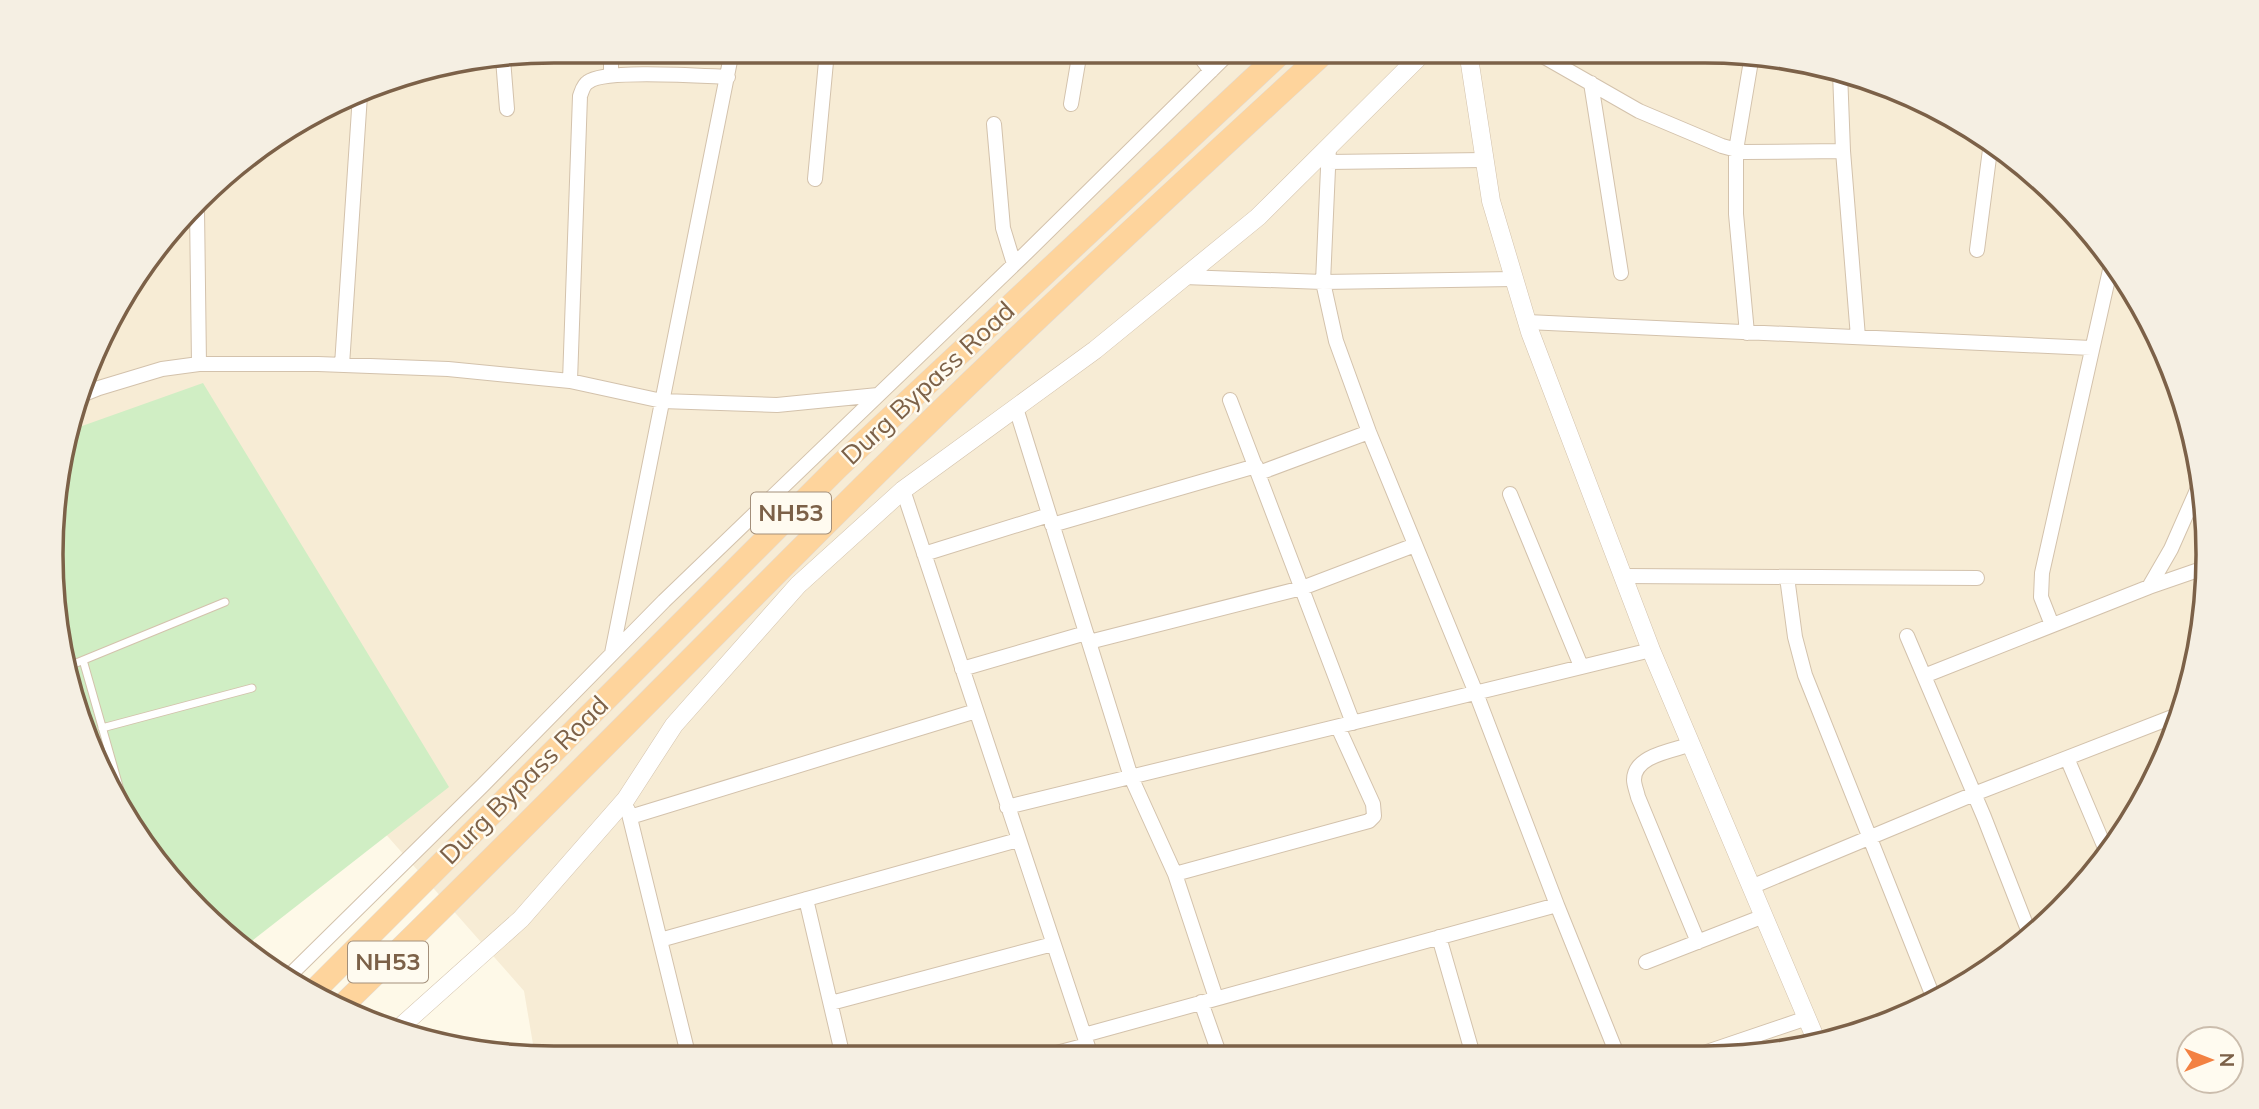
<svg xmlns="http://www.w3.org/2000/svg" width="2259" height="1109" viewBox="0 0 2259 1109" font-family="Mulish,sans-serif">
<rect width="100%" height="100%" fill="#fef9e8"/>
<!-- residential -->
<path fill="#f7ecd5" d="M 555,51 L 1705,51 L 1803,61 L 1898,89 L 1985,136 L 2061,199 L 2124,275 L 2170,362 L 2199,457 L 2208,555 L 2198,653 L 2170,748 L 2104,861 L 2011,954 L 1898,1020 L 1771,1054 L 554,1058 L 535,1056 L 524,991 L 69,475 L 61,454 L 89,361 L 135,275 L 248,155 L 392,78 Z"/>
<!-- green -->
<path fill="#d0eec4" d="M 203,383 L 449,787 L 244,947 L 222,933 L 155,861 L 103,778 L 55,621 L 61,456 L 68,431 Z"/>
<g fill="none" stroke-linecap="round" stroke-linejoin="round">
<defs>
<path id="service" d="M 83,660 L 128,818
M 69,666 L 225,602
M 102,728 L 252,688"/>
<path id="minor" d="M 611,51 L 611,75
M 1196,51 L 1211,71
M 1534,51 L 1639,111 L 1722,146 L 1744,152 L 1843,151
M 503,59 L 507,109
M 1840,72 L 1843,151 L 1858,337
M 1591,83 L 1621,273
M 1893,88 L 1993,143
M 1071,104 L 1080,51
M 994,124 L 1003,228 L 1014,264
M 1328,162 L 1485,160
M 815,179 L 827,51
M 197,209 L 199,364
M 1977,250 L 1991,142
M 1184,277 L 1323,282 L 1514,279
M 1527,322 L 2091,348
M 1747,333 L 1736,214 L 1736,150 L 1752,55
M 342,365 L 360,95
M 570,381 L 580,96 C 582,91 583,85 588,82 C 604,69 702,76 728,77
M 79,396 L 99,388 L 162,369 L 199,364 L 318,364 L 448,369 L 570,381 L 662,401 L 777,405 L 878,395
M 1230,400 L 1353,723
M 1016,408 L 1131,777 L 1175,874 L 1216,998
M 1259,473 L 1369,432
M 903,490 L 1091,1056
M 1510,494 L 1581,666
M 1052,525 L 1256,466
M 924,554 L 1049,515
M 1624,576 L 1977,578
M 1787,577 L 1795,637 L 1805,675 L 1934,999
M 2149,587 L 2171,549 L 2201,481
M 2052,625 L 2041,597 L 2042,573 L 2112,261
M 1907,636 L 1984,817 L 2030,935
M 1089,642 L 1302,588 L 1415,545
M 612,653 L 732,51
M 962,669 L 1086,633
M 1924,676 L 2149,587 L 2207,567
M 1692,744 C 1673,751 1634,755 1634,780 C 1634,785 1637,792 1638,797 L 1698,942
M 2067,758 L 2108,855
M 1007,807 L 1651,650
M 628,810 L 689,1058
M 630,817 L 976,711
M 1175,874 L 1369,821 L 1374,816 L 1373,804 L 1338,727
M 1751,887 L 1974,794 L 2180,714
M 806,899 L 843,1057
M 1557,905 L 1617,1054
M 1439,937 L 1473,1055
M 660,940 L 1018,840
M 1646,962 L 1764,916
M 290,975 L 482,786 L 664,601 L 1026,253 L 1231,51
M 1201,1002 L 1220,1056
M 831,1003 L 1053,944
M 1084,1035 L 1557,905 L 1476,693 L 1369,432 L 1336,341 L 1323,282 L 1329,146
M 1701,1054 L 1807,1018
M 1045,1056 L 1087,1045"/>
<path id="tertiary" d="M 1468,51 L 1491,201 L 1530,332 L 1651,650 L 1817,1042
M 397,1030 L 521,919 L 626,799 L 674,725 L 798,585 L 903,490 L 1095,350 L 1258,217 L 1425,51"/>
<path id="trunk" d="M 314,991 L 838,467 L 1283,51
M 341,1007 C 521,833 696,652 874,476 C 1021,331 1174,191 1326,51"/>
</defs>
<!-- service casing -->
<use href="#service" stroke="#d3c2ac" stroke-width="9"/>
<!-- minor casing -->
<use href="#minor" stroke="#d3c2ac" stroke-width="16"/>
<!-- tertiary casing -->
<use href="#tertiary" stroke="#d3c2ac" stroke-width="19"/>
<!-- trunk casing -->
<use href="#trunk" stroke="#e0d9d3" stroke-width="24"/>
<!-- service -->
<use href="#service" stroke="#fff" stroke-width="7"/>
<!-- minor -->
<use href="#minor" stroke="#fff" stroke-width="14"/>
<!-- tertiary -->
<use href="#tertiary" stroke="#fff" stroke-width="18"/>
<!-- trunk -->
<use href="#trunk" stroke="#fed49c" stroke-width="23"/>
</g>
<g text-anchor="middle" stroke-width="5" stroke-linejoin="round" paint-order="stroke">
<!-- shield labels -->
<g fill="#fffbf0" stroke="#a38f7a" stroke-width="2">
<rect x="751" y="492.5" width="80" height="41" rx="5"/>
<rect x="348" y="941.5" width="80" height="41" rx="5"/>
</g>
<g font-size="24" font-weight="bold" fill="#7c6148">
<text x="791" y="521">NH53</text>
<text x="388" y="970">NH53</text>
</g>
<!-- street labels -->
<g font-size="26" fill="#7c6148" stroke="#fffbf0">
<text transform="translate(928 383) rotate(-43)" y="9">Durg Bypass Road</text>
<text transform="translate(524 780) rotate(-45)" y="9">Durg Bypass Road</text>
</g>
</g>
<!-- crop -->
<path d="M0 0H2259V1109H0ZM554 63H1705A491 491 0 0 1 2196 554V555A491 491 0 0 1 1705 1046H554A491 491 0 0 1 63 555V554A491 491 0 0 1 554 63Z" fill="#f5efe3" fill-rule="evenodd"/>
<path fill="none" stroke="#7c6148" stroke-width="3.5" d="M554 63H1705A491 491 0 0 1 2196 554V555A491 491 0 0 1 1705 1046H554A491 491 0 0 1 63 555V554A491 491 0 0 1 554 63Z"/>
<!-- north arrow -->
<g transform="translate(2210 1060) rotate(90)"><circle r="33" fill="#fffbf0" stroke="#cbbdad" stroke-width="2"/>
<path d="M0-5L12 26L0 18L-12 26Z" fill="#f38142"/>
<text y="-10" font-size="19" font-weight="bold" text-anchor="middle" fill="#7c6148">N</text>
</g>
</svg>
